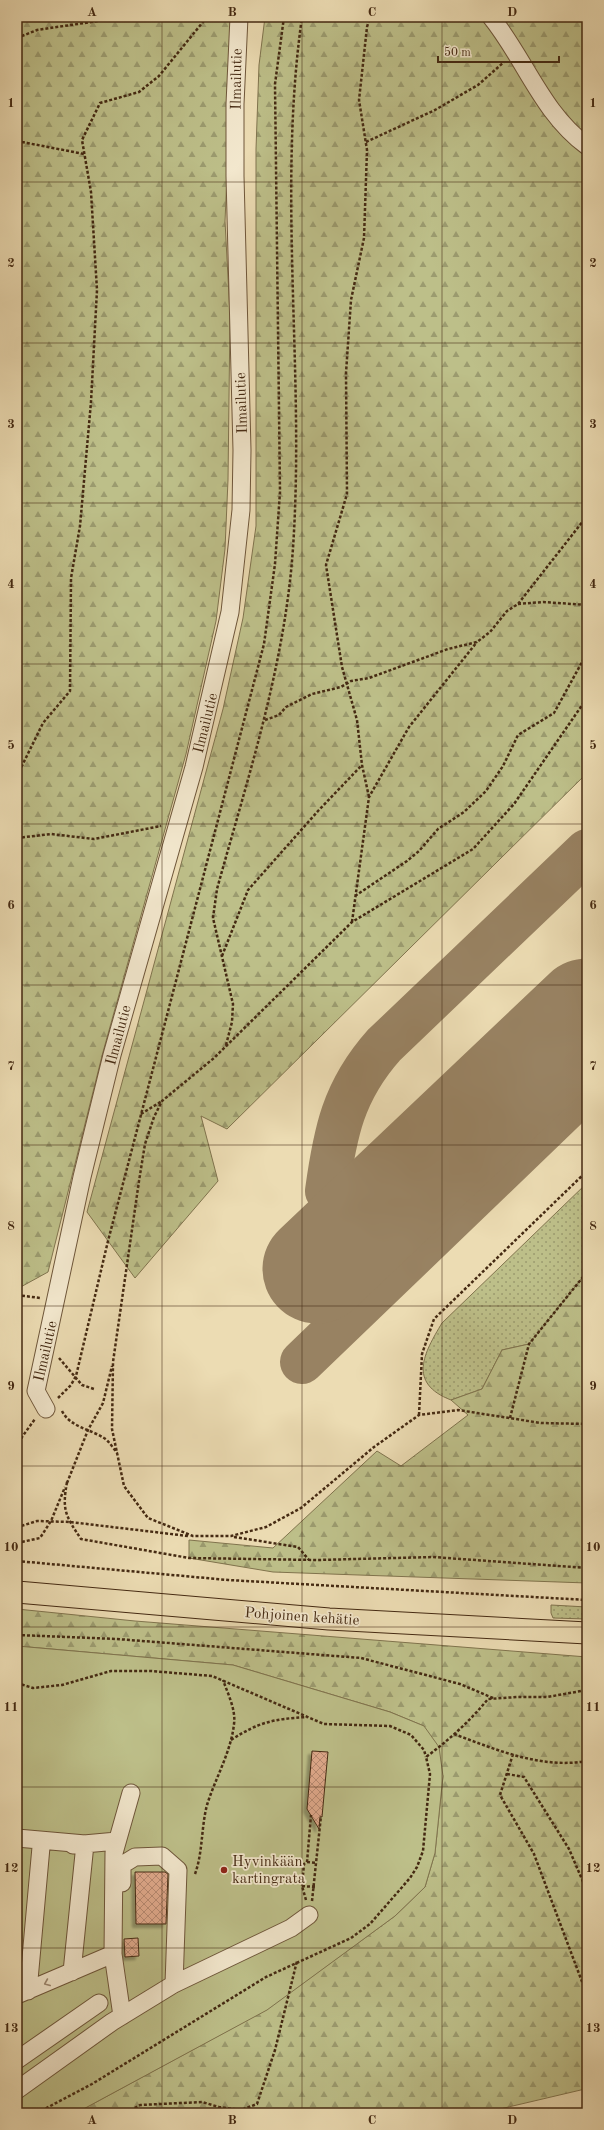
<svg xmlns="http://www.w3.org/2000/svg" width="604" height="2130" viewBox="0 0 604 2130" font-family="'Old Standard TT',serif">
<defs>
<pattern id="green-dots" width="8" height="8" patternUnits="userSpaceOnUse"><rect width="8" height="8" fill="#bdbf89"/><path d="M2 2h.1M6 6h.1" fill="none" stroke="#9b9b6f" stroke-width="1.8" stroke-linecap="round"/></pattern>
<pattern id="forest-firs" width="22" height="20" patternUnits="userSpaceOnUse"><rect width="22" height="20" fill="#bdbf89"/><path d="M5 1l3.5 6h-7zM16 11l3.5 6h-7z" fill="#9b9b6f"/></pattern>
<pattern id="building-cross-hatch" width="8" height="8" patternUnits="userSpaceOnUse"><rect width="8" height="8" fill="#e2ab8e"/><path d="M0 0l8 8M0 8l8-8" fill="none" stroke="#b98b73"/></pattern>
<filter id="shadow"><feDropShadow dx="-3.5" dy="3.5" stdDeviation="1" flood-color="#0004"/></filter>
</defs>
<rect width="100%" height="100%" fill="#ecdcb3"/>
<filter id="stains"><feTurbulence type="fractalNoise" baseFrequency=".005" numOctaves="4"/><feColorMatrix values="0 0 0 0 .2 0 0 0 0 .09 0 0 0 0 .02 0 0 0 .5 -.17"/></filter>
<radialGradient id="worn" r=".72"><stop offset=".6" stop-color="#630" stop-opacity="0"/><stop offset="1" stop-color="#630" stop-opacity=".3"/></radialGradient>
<!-- green -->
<path fill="url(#green-dots)" stroke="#80744e" d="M 587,1183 L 587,1272 L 529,1344 L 502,1350 L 482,1389 L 451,1400 C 407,1383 424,1353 442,1323 Z
M 551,1605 L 587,1607 L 587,1619 L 553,1618 L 551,1613 Z"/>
<!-- forest -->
<path fill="url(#forest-firs)" stroke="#80744e" d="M 17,17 L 234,17 L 225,221 L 230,315 L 228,480 L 225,549 L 216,621 L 186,754 L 103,1052 L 48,1272 L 17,1289 Z
M 265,17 L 587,17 L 587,773 L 227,1129 L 201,1116 L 218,1181 L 135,1278 L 87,1212 L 223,709 L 243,618 L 256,526 L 256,149 L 259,65 Z
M 587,1272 L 587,1583 L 273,1572 L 189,1558 L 189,1540 L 273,1548 L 377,1451 L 401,1466 L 468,1415 L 451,1400 L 482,1389 L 502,1350 L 529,1344 Z
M 17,1609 L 135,1621 L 587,1657 L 587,2099 L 585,2089 L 483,2113 L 76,2113 L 266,2010 L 395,1916 L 425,1887 L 435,1853 L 443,1776 L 424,1726 L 390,1712 L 233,1665 L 17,1646 Z"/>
<!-- pitch -->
<path fill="#bdbf89" stroke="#80744e" d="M 17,1646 L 233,1665 L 390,1712 L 424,1726 L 439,1747 L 443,1776 L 435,1853 L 425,1887 L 395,1916 L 267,2010 L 76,2113 L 17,2113 Z"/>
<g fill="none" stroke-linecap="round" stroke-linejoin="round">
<!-- taxiway -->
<path stroke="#988262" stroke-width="44" d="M 359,1229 L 327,1191 C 335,1133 343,1091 384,1045 L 587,851
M 302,1362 L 587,1088"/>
<!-- runway -->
<path stroke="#988262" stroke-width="109" d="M 317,1269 L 587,1013"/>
</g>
<!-- building -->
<path fill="url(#building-cross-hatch)" stroke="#442912" filter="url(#shadow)" d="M 312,1751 L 328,1752 L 322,1817 L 320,1817 L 319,1829 L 307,1809 Z
M 135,1872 L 165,1872 L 168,1874 L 166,1924 L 136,1924 Z
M 138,1938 L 139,1956 L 125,1957 L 124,1939 Z"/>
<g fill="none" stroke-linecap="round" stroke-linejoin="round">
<defs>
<path id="minor" d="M 491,17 C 525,59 542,113 587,146
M 46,1409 L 36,1391 L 82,1177 L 112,1055 L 194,767 L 230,612 L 241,510 L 242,450 L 235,176 L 235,104 L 239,17
M 17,1838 L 85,1844 L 72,1972
M 73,1845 L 117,1841
M 122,1883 L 122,1865 L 135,1857 L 162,1856 L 178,1870 L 174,1984
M 113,1954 L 122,2016
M 28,1991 L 41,1847
M 17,1995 L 113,1954 L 114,1853 L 131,1793
M 17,2060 L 99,2003
M 17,2090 L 112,2022 L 174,1984 L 291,1928 L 309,1915"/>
<path id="major" d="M 17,1592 L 329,1619 L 587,1633"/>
</defs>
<!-- minor casing -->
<use href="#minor" stroke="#6e563a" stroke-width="19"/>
<!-- major casing -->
<use href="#major" stroke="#442912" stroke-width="23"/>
<!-- path -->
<path stroke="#442912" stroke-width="2.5" stroke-dasharray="3 2" stroke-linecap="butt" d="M 17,38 L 37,30 L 118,18 L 180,17
M 17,141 L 84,154
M 366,142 L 435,110 L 478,85 L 504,62
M 518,604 L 543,602 L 587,605
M 587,698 L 514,804 L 473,849 L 352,922 L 214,1058 L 162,1101 L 154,1117 L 145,1144 L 139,1181 L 113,1362 L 112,1429 L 124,1486 L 148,1518 L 193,1536 L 231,1536 L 266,1527 L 301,1508 L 374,1447 L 419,1415 L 458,1410 L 541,1423 L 587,1424
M 265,720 L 279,715 L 286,707 L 312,694 L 341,687 L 351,681 L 369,678 L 448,649 L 477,642 L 490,632 L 507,611 L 518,604 L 587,516
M 17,776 L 43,723 L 70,691 L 71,578 L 80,526 L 91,402 L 97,290 L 91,192 L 82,140 L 100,103 L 139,92 L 159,76 L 207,17
M 369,797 L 362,765 L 357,720 L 342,667 L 326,565 L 347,494 L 346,373 L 351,300 L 364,238 L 367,150 L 359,100 L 367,27 L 370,17
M 17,838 L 51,834 L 94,839 L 161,826
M 355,896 L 407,861 L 419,851 L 438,829 L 464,812 L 486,791 L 503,766 L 518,735 L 554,713 L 587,653
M 352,922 L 369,797 L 409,727 L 477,642
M 222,956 L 248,890 L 318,811 L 362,765
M 226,1045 L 232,1022 L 233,1004 L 213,918 L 217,889 C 248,777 285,665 293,548 C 305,371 277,193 302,17
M 141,1114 L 162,1101
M 17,1295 L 40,1298
M 59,1358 L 82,1385 L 94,1389
M 58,1398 L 71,1385 L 76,1376 L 108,1241 L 264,644 L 275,564 L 280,492 L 275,84 L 284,17
M 62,1411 C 70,1427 90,1429 104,1438 C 109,1441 113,1448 117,1453
M 419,1415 L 422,1354 L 434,1319 L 587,1171
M 510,1418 L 529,1344 L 587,1272
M 17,1453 L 22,1437 L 35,1419
M 67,1482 C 62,1510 65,1515 81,1539 L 189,1558 L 317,1560 L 433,1557 L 587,1568
M 67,1483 L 88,1430 L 103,1403 L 112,1366
M 17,1524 L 21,1526 L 37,1521 L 70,1522 L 188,1536
M 234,1537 L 298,1547 L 309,1560
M 17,1543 L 40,1538 L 51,1521 L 65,1487
M 17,1561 L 228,1580 L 587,1600
M 17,1635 L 117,1639 L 361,1658 L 460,1684 L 493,1698
M 17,1683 L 33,1688 L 62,1685 L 111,1671 L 151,1671 L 212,1676 L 324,1724 L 390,1726 L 411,1735 L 424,1750 L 426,1757
M 454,1734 C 497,1750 541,1769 587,1761
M 231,1740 C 259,1722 273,1719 307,1717
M 513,1754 L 500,1795 L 534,1854 L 587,1995
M 507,1774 L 524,1777 L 569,1849 L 587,1891
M 307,1862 L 317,1863
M 195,1874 C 203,1852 201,1828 207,1805 C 215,1779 231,1752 234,1724 C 236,1710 228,1694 223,1680
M 302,1886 L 315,1887
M 306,1900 L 302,1886 L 304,1864 L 307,1862 L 311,1815
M 312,1901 L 321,1816
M 37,2113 L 92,2084 L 266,1977 L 351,1938 L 370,1924 L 410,1878 L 417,1867 L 423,1851 L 430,1774 L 426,1757 C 449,1740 470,1721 488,1699 L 517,1697 L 547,1697 L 587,1690
M 126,2113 L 140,2105 L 202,2102 L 219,2107 L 241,2110 L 257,2104 L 275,2050 L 297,1961"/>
<!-- minor -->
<use href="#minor" stroke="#f3e8ce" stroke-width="17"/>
<!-- major -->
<use href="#major" stroke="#ecdcb3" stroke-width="21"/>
</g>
<!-- one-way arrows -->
<defs><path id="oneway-chevron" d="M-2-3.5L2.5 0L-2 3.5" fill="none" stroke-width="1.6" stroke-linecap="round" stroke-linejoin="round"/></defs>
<use stroke="#9c8870" href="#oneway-chevron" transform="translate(47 1983) rotate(157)"/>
<!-- grid -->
<path fill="none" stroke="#442912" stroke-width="1" stroke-opacity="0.55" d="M 162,17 L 162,2113M 302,17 L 302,2113M 442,17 L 442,2113M 17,182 L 587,182M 17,343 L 587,343M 17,503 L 587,503M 17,664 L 587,664M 17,824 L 587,824M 17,985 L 587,985M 17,1145 L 587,1145M 17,1306 L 587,1306M 17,1466 L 587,1466M 17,1627 L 587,1627M 17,1787 L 587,1787M 17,1948 L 587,1948"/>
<!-- markers -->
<circle fill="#8f2418" stroke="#f3e8ce" stroke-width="1.5" cx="224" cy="1870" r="4"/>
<g text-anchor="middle" stroke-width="3.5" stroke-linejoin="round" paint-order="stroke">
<!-- street labels -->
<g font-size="15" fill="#442912" stroke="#f3e8ce">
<text transform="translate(236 79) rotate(-89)" y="5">Ilmailutie</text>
<text transform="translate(241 403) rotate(-92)" y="5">Ilmailutie</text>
<text transform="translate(205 723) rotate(-76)" y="5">Ilmailutie</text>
<text transform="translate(118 1035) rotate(-75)" y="5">Ilmailutie</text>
<text transform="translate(45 1351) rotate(-77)" y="5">Ilmailutie</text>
<text transform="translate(302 1616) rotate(4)" y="5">Pohjoinen kehätie</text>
</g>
<!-- poi labels -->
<g font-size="15" fill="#442912" stroke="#f3e8ce" text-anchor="start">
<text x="232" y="1866">Hyvinkään<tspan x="232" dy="17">kartingrata</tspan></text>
</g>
</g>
<!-- margin -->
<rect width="604" height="2130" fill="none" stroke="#ecdcb3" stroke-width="44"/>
<!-- scale -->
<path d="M438 56v6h121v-6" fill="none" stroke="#442912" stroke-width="2"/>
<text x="444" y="56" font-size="12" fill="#442912" stroke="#f3e8ce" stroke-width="3" paint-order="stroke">50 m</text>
<rect x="22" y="22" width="560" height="2086" fill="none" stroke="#442912" stroke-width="1.5"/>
<g font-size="13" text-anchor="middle" font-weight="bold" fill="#442912">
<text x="92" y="16">A</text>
<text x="232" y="16">B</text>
<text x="372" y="16">C</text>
<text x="512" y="16">D</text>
<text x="11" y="107">1</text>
<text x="593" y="107">1</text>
<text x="11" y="267">2</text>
<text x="593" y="267">2</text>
<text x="11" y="428">3</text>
<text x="593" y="428">3</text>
<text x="11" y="588">4</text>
<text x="593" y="588">4</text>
<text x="11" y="749">5</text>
<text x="593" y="749">5</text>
<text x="11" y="909">6</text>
<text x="593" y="909">6</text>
<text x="11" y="1070">7</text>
<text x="593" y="1070">7</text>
<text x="11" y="1230">8</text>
<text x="593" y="1230">8</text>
<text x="11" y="1390">9</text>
<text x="593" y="1390">9</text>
<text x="11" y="1551">10</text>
<text x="593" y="1551">10</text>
<text x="11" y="1711">11</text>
<text x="593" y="1711">11</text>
<text x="11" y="1872">12</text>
<text x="593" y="1872">12</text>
<text x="11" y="2032">13</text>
<text x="593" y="2032">13</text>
<text x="92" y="2124">A</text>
<text x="232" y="2124">B</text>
<text x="372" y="2124">C</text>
<text x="512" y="2124">D</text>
</g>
<rect width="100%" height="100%" filter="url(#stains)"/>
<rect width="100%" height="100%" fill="url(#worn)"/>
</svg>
